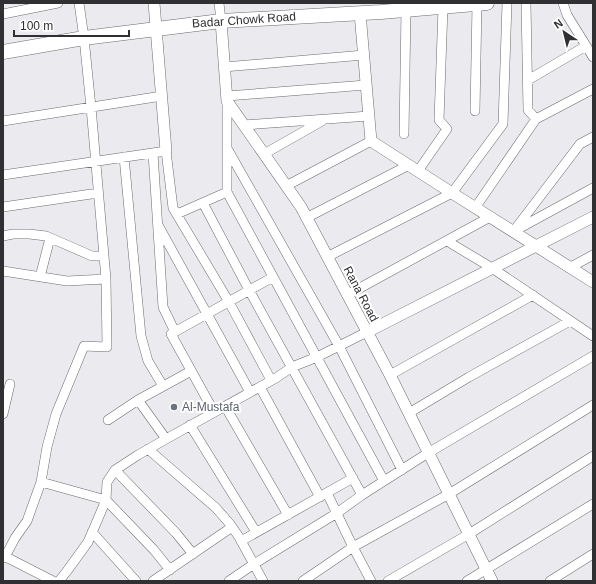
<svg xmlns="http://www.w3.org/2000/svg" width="596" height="584" viewBox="0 0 596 584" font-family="Helvetica,sans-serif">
<rect width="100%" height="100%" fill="#ebebef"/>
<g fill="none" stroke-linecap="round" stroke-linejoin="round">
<defs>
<path id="minor" d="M 219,3 L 221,21
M 526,3 L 528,110 L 536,119 L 593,89
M 563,3 L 567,15 L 593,57
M 3,14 L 58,3
M 224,67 L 364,55
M 528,80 L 586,46
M 227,96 L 366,85
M 227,101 L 227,192 L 384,481
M 475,111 L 477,4
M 3,121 L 162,96
M 244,125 L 369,116
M 404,134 L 406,10
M 228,150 L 339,346 L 402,470
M 153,153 L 163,307 L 175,332
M 264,154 L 322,121
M 124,157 L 141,336 L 148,361 L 163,386
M 418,171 L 447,129 L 439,120 L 443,7
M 3,175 L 166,151 L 173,208 L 229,302 L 271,380
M 286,186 L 371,141
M 203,203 L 249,290 L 362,495
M 3,207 L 98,193
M 475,208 L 536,119
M 177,214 L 227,192
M 306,218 L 409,165
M 158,225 L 250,392
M 516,230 L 593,188
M 513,232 L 580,144 L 593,137
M 3,236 L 13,234 L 29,234 L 46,236 L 92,256 L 104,256
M 447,241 L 492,268 L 593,336
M 327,257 L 452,193 L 503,124 L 507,3
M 569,268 L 593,255
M 3,271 L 67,281 L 106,279
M 40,277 L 50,238
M 347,295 L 490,217
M 390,375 L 533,295
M 260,387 L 320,497
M 138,400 L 166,439
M 225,406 L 288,515
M 214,412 L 171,334 L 273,277
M 409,413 L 469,377 L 570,321
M 3,414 L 10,384
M 108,420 L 138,400 L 191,371
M 190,425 L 256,532
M 148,449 L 216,508 L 230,524 L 239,537 L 263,581
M 115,470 L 176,533 L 193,554
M 41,482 L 106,500 L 154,550 L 170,570
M 327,493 L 353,547 L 371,581
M 92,532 L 136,581
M 241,541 L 353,478
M 3,557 L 8,558 L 53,581
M 5,557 L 15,538 L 27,521 L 41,482 L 47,447 L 56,414 L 84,346 L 107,347 L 106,279 L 91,107 L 84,38 L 79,3
M 59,581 L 67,571 L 88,542 L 106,500 L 107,482 L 115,470 L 138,455 L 166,439 L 276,378 L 292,367 L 317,357 L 367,332
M 153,581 L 232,527
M 229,581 L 254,564 L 337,513 L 362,495 L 428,453 L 593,356
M 303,581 L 353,547 L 449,494 L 593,405
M 388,581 L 469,534 L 593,456
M 467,581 L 593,504
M 550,581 L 593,554"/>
<path id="tertiary" d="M 154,3 L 166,151
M 360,13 L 371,141 L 452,193 L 593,282
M 221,21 L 227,101 L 301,207 L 390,375 L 492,581
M 367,332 L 593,217"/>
<path id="primary" d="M 3,52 L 84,38 L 221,21 L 381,12 L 487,3"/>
</defs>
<!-- minor casing -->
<use href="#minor" stroke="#6b6b6f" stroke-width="10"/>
<!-- tertiary casing -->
<use href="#tertiary" stroke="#6b6b6f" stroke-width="12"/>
<!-- primary casing -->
<use href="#primary" stroke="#6b6b6f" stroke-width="15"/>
<!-- minor -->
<use href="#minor" stroke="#fff" stroke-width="9"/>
<!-- tertiary -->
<use href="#tertiary" stroke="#fff" stroke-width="11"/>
<!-- primary -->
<use href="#primary" stroke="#fff" stroke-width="14"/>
</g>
<!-- markers -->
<circle fill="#6b7280" stroke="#fff" stroke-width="1.5" cx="174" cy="407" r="4"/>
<g text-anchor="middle" stroke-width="4" stroke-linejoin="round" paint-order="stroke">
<!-- street labels -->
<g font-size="12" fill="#303032" stroke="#fff">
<text transform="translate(244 20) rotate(-4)" y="4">Badar Chowk Road</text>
<text transform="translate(361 294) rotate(62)" y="4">Rana Road</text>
</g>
<!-- worship labels -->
<g font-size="12" fill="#5b616d" stroke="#fff" text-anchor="start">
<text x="182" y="411">Al-Mustafa</text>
</g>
</g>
<!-- border -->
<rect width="596" height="584" fill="none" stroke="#303032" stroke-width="8"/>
<!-- north arrow -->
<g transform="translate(564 32) rotate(325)" stroke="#ffffff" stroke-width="3" paint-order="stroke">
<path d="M0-3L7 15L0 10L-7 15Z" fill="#303032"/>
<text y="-6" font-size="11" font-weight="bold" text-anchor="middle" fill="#303032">N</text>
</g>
<!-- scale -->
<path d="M14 30v6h115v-6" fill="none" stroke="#303032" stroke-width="2"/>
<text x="20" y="30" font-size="12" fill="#303032" stroke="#ffffff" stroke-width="3" paint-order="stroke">100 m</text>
</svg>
